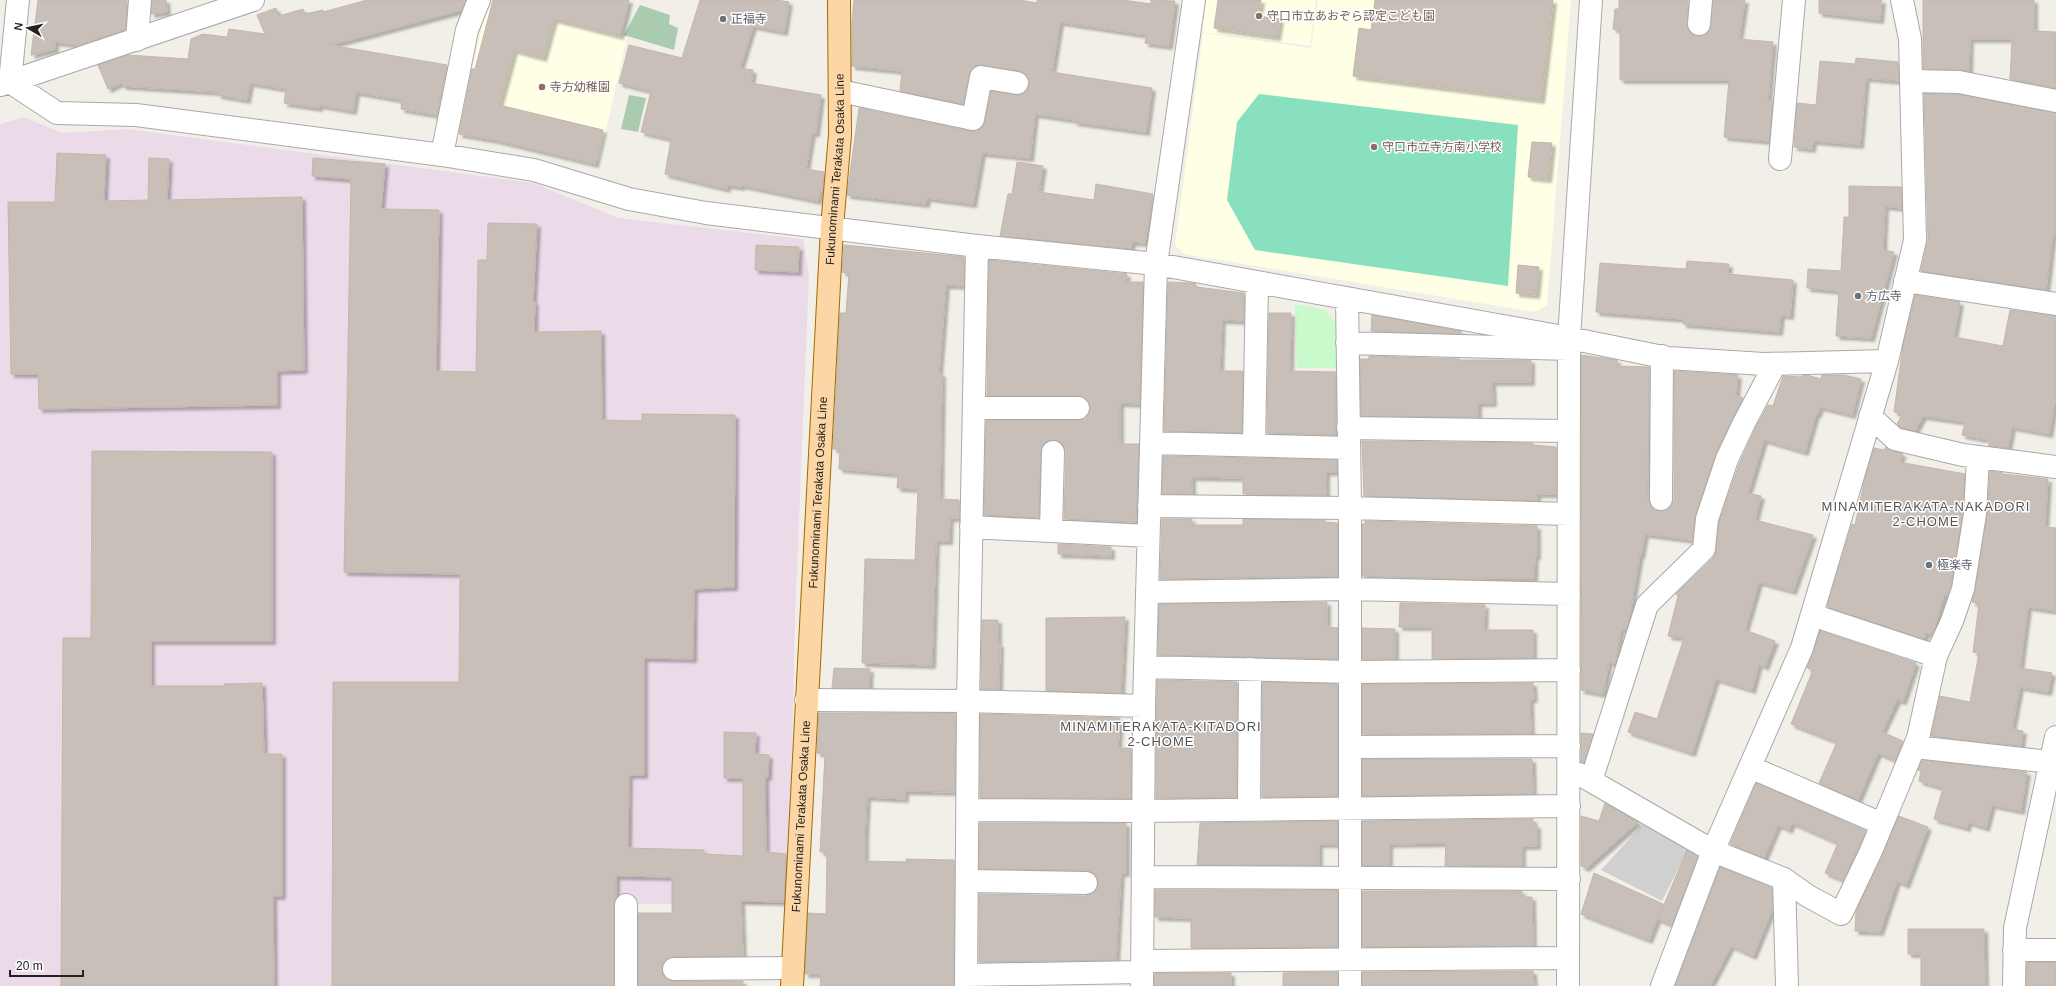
<svg xmlns="http://www.w3.org/2000/svg" width="2056" height="986" viewBox="0 0 2056 986" font-family="Arial,'Noto Sans JP',sans-serif">
<defs>
<filter id="shadow"><feDropShadow dx="3.5" dy="3.5" stdDeviation="1" flood-color="#0004"/></filter>
</defs>
<rect width="100%" height="100%" fill="#f2efe9"/>
<!-- industrial -->
<path fill="#ebdbe8" d="M 24,117 L 62,133 L 128,129 L 534,183 L 618,218 L 803,239 L 809,275 L 795,618 L 790,847 L 786,904 L 621,904 L 622,986 L 0,986 L 0,124 Z"/>
<!-- education -->
<path fill="#ffffe5" d="M 1206,0 L 1316,0 L 1310,46 L 1202,32 Z
M 1318,0 L 1571,0 L 1547,305 L 1535,312 L 1184,254 L 1175,245 L 1203,33 L 1311,48 Z
M 487,5 L 627,37 L 599,161 L 459,128 Z"/>
<!-- religious -->
<path fill="#d0d0d0" d="M 1644,823 L 1689,847 L 1662,901 L 1601,870 Z"/>
<!-- cemetery -->
<path fill="#aacbaf" d="M 640,5 L 670,15 L 669,24 L 678,28 L 674,50 L 624,35 Z
M 629,95 L 646,98 L 638,132 L 621,129 Z"/>
<!-- park -->
<path fill="#c8facc" d="M 1295,304 L 1325,310 L 1338,326 L 1338,368 L 1297,368 Z"/>
<!-- pitch -->
<path fill="#88e0be" d="M 1259,94 L 1518,125 L 1508,286 L 1255,250 L 1227,200 L 1237,122 Z"/>
<!-- building -->
<path fill="#c7bfb8" stroke="#c4b6ab" filter="url(#shadow)" d="M 38,0 L 127,0 L 125,30 L 79,45 L 55,42 L 55,49 L 31,55 Z
M 152,0 L 166,0 L 167,12 L 151,14 Z
M 367,0 L 466,0 L 462,10 L 330,45 L 447,65 L 437,115 L 401,109 L 402,100 L 356,92 L 353,111 L 319,105 L 319,108 L 284,103 L 286,89 L 250,83 L 247,100 L 218,95 L 218,92 L 123,86 L 121,83 L 108,89 L 98,65 L 128,55 L 188,59 L 191,39 L 203,34 L 227,37 L 229,29 L 265,34 L 257,15 L 276,8 L 279,16 L 303,9 L 305,14 L 323,10 L 323,12 Z
M 493,0 L 629,0 L 620,36 L 554,19 L 543,58 L 514,50 L 499,105 L 603,130 L 595,164 L 495,140 L 459,134 L 472,69 L 475,69 Z
M 700,0 L 777,0 L 789,2 L 784,32 L 753,26 L 740,68 L 753,70 L 751,83 L 821,95 L 816,133 L 812,133 L 806,169 L 824,172 L 823,191 L 820,191 L 818,201 L 741,185 L 741,187 L 727,185 L 727,189 L 665,174 L 671,139 L 641,132 L 651,91 L 619,83 L 629,45 L 682,58 Z
M 854,0 L 1020,0 L 1037,3 L 1037,0 L 1123,0 L 1151,4 L 1151,0 L 1175,1 L 1169,46 L 1145,43 L 1146,35 L 1060,22 L 1052,72 L 1152,88 L 1146,132 L 1074,122 L 1075,120 L 1035,114 L 1030,158 L 982,153 L 973,204 L 927,198 L 926,204 L 847,195 L 859,108 L 970,131 L 977,131 L 982,127 L 985,122 L 991,91 L 1021,95 L 1027,91 L 1029,85 L 1029,79 L 1025,74 L 1019,71 L 983,65 L 976,65 L 969,74 L 963,104 L 900,91 L 902,71 L 852,66 L 852,24 Z
M 1218,0 L 1261,0 L 1258,16 L 1280,19 L 1277,37 L 1214,28 Z
M 1375,0 L 1553,0 L 1541,100 L 1353,76 L 1359,28 L 1371,30 Z
M 1619,0 L 1688,0 L 1688,29 L 1692,34 L 1698,36 L 1705,35 L 1709,31 L 1713,0 L 1745,0 L 1739,39 L 1773,42 L 1768,101 L 1773,101 L 1769,141 L 1724,137 L 1729,80 L 1620,80 L 1620,30 L 1613,29 L 1615,9 L 1619,9 Z
M 1819,0 L 1882,0 L 1880,20 L 1819,13 Z
M 1923,0 L 2034,0 L 2034,31 L 2056,32 L 2056,88 L 2010,79 L 2012,39 L 1970,39 L 1969,71 L 1923,69 Z
M 1856,58 L 1898,62 L 1899,81 L 1866,78 L 1860,145 L 1813,141 L 1812,149 L 1794,147 L 1797,103 L 1816,105 L 1820,61 L 1855,64 Z
M 1924,94 L 1958,94 L 2056,113 L 2056,234 L 2053,233 L 2046,290 L 1921,271 L 1928,240 Z
M 1532,142 L 1552,143 L 1548,179 L 1528,177 Z
M 57,153 L 106,155 L 104,201 L 148,200 L 149,158 L 169,159 L 167,200 L 302,197 L 304,370 L 277,371 L 277,405 L 39,409 L 38,374 L 11,374 L 8,202 L 55,202 Z
M 313,158 L 385,164 L 381,209 L 439,210 L 436,371 L 476,372 L 478,260 L 487,260 L 488,223 L 537,224 L 533,302 L 535,302 L 534,332 L 601,331 L 602,420 L 642,421 L 642,414 L 735,415 L 734,587 L 694,589 L 693,659 L 644,658 L 644,775 L 629,775 L 628,848 L 704,850 L 704,854 L 743,856 L 743,778 L 724,778 L 724,732 L 756,733 L 755,754 L 769,755 L 768,777 L 765,777 L 766,852 L 786,854 L 784,902 L 741,901 L 743,956 L 674,957 L 668,958 L 663,963 L 662,969 L 663,976 L 668,980 L 674,981 L 743,981 L 743,986 L 638,986 L 638,913 L 672,913 L 672,877 L 616,876 L 616,897 L 614,905 L 614,986 L 332,986 L 333,682 L 459,682 L 460,574 L 344,572 L 351,179 L 312,176 Z
M 1017,162 L 1043,166 L 1039,192 L 1094,200 L 1096,184 L 1153,194 L 1145,243 L 1132,242 L 1131,249 L 1000,236 L 1008,194 L 1012,194 Z
M 1849,186 L 1901,187 L 1902,208 L 1885,206 L 1883,250 L 1894,252 L 1871,338 L 1836,336 L 1839,291 L 1807,288 L 1808,269 L 1841,271 L 1844,217 L 1849,217 Z
M 756,245 L 799,247 L 798,272 L 755,270 Z
M 844,245 L 964,257 L 964,286 L 946,285 L 939,373 L 942,374 L 940,499 L 959,500 L 959,518 L 950,518 L 949,541 L 936,541 L 932,665 L 862,663 L 865,559 L 915,560 L 918,489 L 897,488 L 898,474 L 839,469 L 840,449 L 833,449 L 840,313 L 846,313 L 849,273 L 842,272 Z
M 989,260 L 1127,274 L 1126,282 L 1143,282 L 1140,404 L 1120,403 L 1120,444 L 1139,444 L 1136,522 L 1064,519 L 1066,452 L 1064,446 L 1060,442 L 1054,440 L 1047,441 L 1043,445 L 1041,451 L 1039,518 L 984,515 L 986,420 L 1078,420 L 1085,419 L 1089,414 L 1090,408 L 1089,401 L 1084,397 L 1078,396 L 987,396 Z
M 1687,261 L 1729,264 L 1728,274 L 1793,280 L 1790,316 L 1781,315 L 1779,332 L 1683,324 L 1683,319 L 1596,312 L 1600,263 L 1686,269 Z
M 1518,265 L 1539,267 L 1536,295 L 1516,293 Z
M 1168,282 L 1190,283 L 1196,284 L 1196,287 L 1244,293 L 1244,321 L 1222,320 L 1220,371 L 1243,371 L 1242,433 L 1164,431 Z
M 1915,295 L 1960,302 L 1954,337 L 2003,346 L 2010,310 L 2056,316 L 2056,395 L 2049,434 L 2012,427 L 2008,448 L 1989,446 L 1989,440 L 1962,435 L 1965,422 L 1923,416 L 1915,431 L 1901,428 L 1897,424 L 1903,413 L 1894,412 L 1903,345 Z
M 1269,313 L 1291,313 L 1290,371 L 1336,372 L 1336,435 L 1267,433 Z
M 1372,315 L 1461,331 L 1461,334 L 1371,331 Z
M 1581,355 L 1617,360 L 1617,366 L 1649,367 L 1648,499 L 1650,505 L 1654,510 L 1661,511 L 1667,510 L 1672,505 L 1674,499 L 1674,371 L 1738,375 L 1736,396 L 1743,398 L 1715,455 L 1695,515 L 1692,540 L 1645,534 L 1641,556 L 1640,554 L 1629,619 L 1626,629 L 1621,629 L 1615,663 L 1609,662 L 1603,694 L 1581,690 Z
M 1369,356 L 1460,359 L 1459,360 L 1531,360 L 1531,382 L 1492,382 L 1493,403 L 1478,403 L 1478,417 L 1361,416 L 1360,359 L 1369,359 Z
M 1807,375 L 1821,379 L 1822,375 L 1844,375 L 1861,379 L 1852,415 L 1820,407 L 1818,414 L 1816,414 L 1805,452 L 1764,440 L 1748,493 L 1761,496 L 1755,520 L 1813,535 L 1793,591 L 1759,582 L 1745,630 L 1775,641 L 1765,667 L 1759,664 L 1752,690 L 1716,679 L 1692,753 L 1628,732 L 1635,712 L 1657,719 L 1684,638 L 1668,636 L 1678,596 L 1676,594 L 1713,558 L 1716,551 L 1719,522 L 1739,464 L 1755,429 L 1768,405 L 1773,406 L 1783,376 L 1801,377 L 1802,376 Z
M 1362,441 L 1533,443 L 1533,445 L 1556,447 L 1556,494 L 1537,494 L 1537,501 L 1364,496 Z
M 1886,447 L 1903,454 L 1899,462 L 1965,474 L 1963,513 L 1951,586 L 1947,596 L 1944,595 L 1932,635 L 1926,633 L 1924,639 L 1827,607 L 1852,524 L 1855,525 L 1865,478 L 1874,448 L 1884,450 Z
M 92,451 L 272,452 L 272,641 L 151,641 L 151,686 L 224,686 L 224,684 L 262,683 L 264,754 L 282,754 L 282,896 L 273,896 L 274,986 L 61,986 L 63,638 L 91,638 Z
M 1163,456 L 1337,460 L 1337,472 L 1326,472 L 1326,495 L 1243,494 L 1243,478 L 1192,477 L 1192,494 L 1162,494 Z
M 1990,471 L 2003,473 L 2003,474 L 2048,479 L 2045,527 L 2056,528 L 2056,611 L 2028,607 L 2020,668 L 2052,673 L 2048,692 L 2020,687 L 2012,729 L 2023,731 L 2021,746 L 1931,736 L 1940,696 L 1970,702 L 1979,653 L 1973,652 L 1979,604 L 1972,602 L 1975,591 L 1987,516 Z
M 1162,519 L 1192,519 L 1192,525 L 1243,525 L 1243,519 L 1325,520 L 1325,522 L 1338,523 L 1338,576 L 1160,579 Z
M 1365,521 L 1537,526 L 1537,556 L 1535,556 L 1534,578 L 1486,578 L 1486,580 L 1362,576 L 1362,524 L 1365,524 Z
M 1058,544 L 1111,547 L 1111,556 L 1058,554 Z
M 1327,602 L 1327,627 L 1338,628 L 1338,659 L 1158,655 L 1159,604 Z
M 1400,603 L 1485,605 L 1484,630 L 1533,630 L 1533,658 L 1432,659 L 1432,627 L 1399,627 Z
M 1125,617 L 1121,693 L 1046,691 L 1046,618 Z
M 982,620 L 998,620 L 998,644 L 1000,644 L 999,689 L 981,689 Z
M 1362,628 L 1395,629 L 1395,659 L 1362,659 Z
M 1820,631 L 1916,663 L 1903,701 L 1897,700 L 1882,732 L 1903,741 L 1895,760 L 1878,753 L 1858,800 L 1819,783 L 1837,742 L 1791,724 L 1813,670 L 1807,668 Z
M 834,668 L 870,669 L 869,688 L 832,688 Z
M 1157,680 L 1237,682 L 1237,797 L 1156,798 Z
M 1262,682 L 1338,684 L 1338,796 L 1262,797 Z
M 1533,683 L 1534,699 L 1530,699 L 1531,734 L 1362,734 L 1362,684 Z
M 819,713 L 955,713 L 955,792 L 905,791 L 905,799 L 867,797 L 865,836 L 865,861 L 906,862 L 906,859 L 954,860 L 954,986 L 820,986 L 821,974 L 805,974 L 808,913 L 826,914 L 827,852 L 820,852 L 825,754 L 817,753 Z
M 980,714 L 1120,718 L 1118,748 L 1131,748 L 1131,798 L 980,798 Z
M 1581,733 L 1593,734 L 1584,763 L 1581,762 Z
M 1362,759 L 1532,759 L 1533,794 L 1362,796 Z
M 1922,760 L 2027,772 L 2021,811 L 1992,805 L 1986,828 L 1968,822 L 1967,828 L 1934,819 L 1943,788 L 1919,781 L 1921,771 L 1918,770 Z
M 1756,783 L 1866,831 L 1843,880 L 1825,873 L 1838,843 L 1792,823 L 1789,830 L 1778,825 L 1764,858 L 1730,844 Z
M 1605,803 L 1638,822 L 1586,868 L 1581,866 L 1581,816 L 1599,821 Z
M 1899,816 L 1928,827 L 1906,885 L 1897,881 L 1880,932 L 1855,931 L 1856,912 Z
M 1533,819 L 1533,825 L 1537,825 L 1537,846 L 1522,846 L 1522,866 L 1445,866 L 1446,843 L 1389,844 L 1389,866 L 1362,866 L 1362,821 Z
M 1338,821 L 1338,844 L 1319,844 L 1319,865 L 1197,865 L 1200,823 Z
M 980,823 L 1126,823 L 1126,873 L 1121,873 L 1116,960 L 979,962 L 979,894 L 1086,896 L 1092,894 L 1096,890 L 1098,883 L 1097,877 L 1093,873 L 1086,870 L 979,869 Z
M 1687,850 L 1698,857 L 1672,925 L 1658,919 Z
M 1720,867 L 1772,888 L 1772,910 L 1753,956 L 1731,946 L 1710,986 L 1675,986 Z
M 1594,873 L 1663,904 L 1649,940 L 1581,914 Z
M 1155,890 L 1338,890 L 1338,947 L 1191,948 L 1191,918 L 1155,917 Z
M 1362,891 L 1522,891 L 1522,897 L 1532,897 L 1533,946 L 1362,947 Z
M 1908,929 L 1984,929 L 1985,986 L 1921,986 L 1921,954 L 1908,954 Z
M 2027,962 L 2056,962 L 2056,986 L 2026,986 Z
M 1533,971 L 1534,986 L 1362,986 L 1362,972 Z
M 1338,972 L 1338,986 L 1283,986 L 1283,973 Z
M 1155,973 L 1231,973 L 1231,986 L 1154,986 Z"/>
<g fill="none" stroke-linecap="round" stroke-linejoin="round">
<defs>
<path id="minor" d="M 18,0 L 10,82 L 57,113 L 136,115 L 442,155 L 534,170 L 629,199 L 706,213 L 977,246 L 1156,264 L 1569,338 L 1668,358 L 1764,364 L 1887,361
M 1699,24 L 1701,0
M 137,40 L 140,0
M 1911,81 L 1959,82 L 2056,101
M 0,85 L 253,0
M 840,91 L 973,119 L 981,77 L 1017,83
M 442,155 L 467,30 L 479,0
M 1780,159 L 1794,0
M 1905,281 L 2056,304
M 1347,298 L 1350,508 L 1350,986
M 1347,343 L 1569,349
M 974,408 L 1078,408
M 1870,416 L 1895,439 L 1963,455 L 2056,467
M 1348,428 L 1569,431
M 1151,443 L 1349,448
M 1254,445 L 1257,282
M 1661,499 L 1662,356
M 1149,506 L 1350,508 L 1569,514
M 971,527 L 1148,536
M 1051,531 L 1053,452
M 1147,592 L 1349,589 L 1569,594
M 1812,615 L 1936,656
M 1145,667 L 1350,672 L 1569,670
M 806,700 L 968,701 L 1144,706
M 1350,747 L 1569,746
M 1915,747 L 2050,762
M 1750,767 L 1882,824
M 1579,774 L 1713,851 L 1784,879 L 1787,986
M 1591,781 L 1647,605 L 1704,549 L 1707,519 L 1727,459 L 1744,423 L 1775,364
M 1249,809 L 1250,669
M 967,810 L 1143,811 L 1569,806
M 1143,877 L 1569,879
M 1784,879 L 1808,896 L 1841,914 L 1871,851 L 1918,738 L 1936,656 L 1952,621 L 1963,589 L 1975,514 L 1978,457
M 967,881 L 1086,883
M 626,905 L 626,986
M 2014,950 L 2056,950
M 1142,961 L 1568,958
M 674,969 L 793,968
M 966,975 L 1142,972
M 966,986 L 968,701 L 977,246
M 1142,986 L 1144,706 L 1156,264 L 1194,0
M 1568,986 L 1569,338 L 1591,0
M 1662,986 L 1713,851 L 1802,648 L 1887,361 L 1915,240 L 1910,39 L 1902,0
M 2014,986 L 2015,928 L 2056,737"/>
<g id="major">
<path id="s1" d="M 792,986 L 832,227 L 840,135 L 839,0"/>
</g>
</defs>
<!-- minor casing -->
<use href="#minor" stroke="#a9a9a9" stroke-width="24"/>
<!-- major casing -->
<use href="#major" stroke="#a06b00" stroke-width="24"/>
<!-- minor -->
<use href="#minor" stroke="#fff" stroke-width="22"/>
<!-- major -->
<use href="#major" stroke="#fcd6a4" stroke-width="22"/>
</g>
<!-- markers -->
<g fill="#8d6e63" stroke="#fff" stroke-width="1.5">
<circle cx="1259" cy="16" r="4"/>
<circle cx="542" cy="87" r="4"/>
<circle cx="1374" cy="147" r="4"/>
</g>
<g fill="#6b7280" stroke="#fff" stroke-width="1.5">
<circle cx="723" cy="19" r="4"/>
<circle cx="1858" cy="296" r="4"/>
<circle cx="1929" cy="565" r="4"/>
</g>
<g text-anchor="middle" stroke-width="3" stroke-linejoin="round" paint-order="stroke">
<!-- education labels -->
<g font-size="12" fill="#785e54" stroke="#fff" text-anchor="start">
<text x="1267" y="20">守口市立あおぞら認定こども園</text>
<text x="550" y="91">寺方幼稚園</text>
<text x="1382" y="151">守口市立寺方南小学校</text>
</g>
<!-- worship labels -->
<g font-size="12" fill="#5b616d" stroke="#fff" text-anchor="start">
<text x="731" y="23">正福寺</text>
<text x="1866" y="300">方広寺</text>
<text x="1937" y="569">極楽寺</text>
</g>
<!-- street labels -->
<g font-size="12" fill="#222" stroke="#fff">
<text dy="4" stroke="none"><textPath href="#s1" startOffset="818">Fukunominami Terakata Osaka Line</textPath></text>
<text dy="4" stroke="none"><textPath href="#s1" startOffset="494">Fukunominami Terakata Osaka Line</textPath></text>
<text dy="4" stroke="none"><textPath href="#s1" startOffset="170">Fukunominami Terakata Osaka Line</textPath></text>
</g>
<!-- neighbourhood labels -->
<g font-size="13" letter-spacing="1" fill="#555" stroke="#fff">
<text x="1926" y="511">MINAMITERAKATA-NAKADORI<tspan x="1926" dy="15">2-CHOME</tspan></text>
<text x="1161" y="731">MINAMITERAKATA-KITADORI<tspan x="1161" dy="15">2-CHOME</tspan></text>
</g>
</g>
<!-- north arrow -->
<g transform="translate(28 28) rotate(279)" stroke="#ffffff" stroke-width="3" paint-order="stroke">
<path d="M0-3L7 15L0 10L-7 15Z" fill="#222222"/>
<text y="-6" font-size="11" font-weight="bold" text-anchor="middle" fill="#222222">N</text>
</g>
<!-- scale -->
<path d="M10 970v6h73v-6" fill="none" stroke="#222222" stroke-width="2"/>
<text x="16" y="970" font-size="12" fill="#222222" stroke="#ffffff" stroke-width="3" paint-order="stroke">20 m</text>
</svg>
